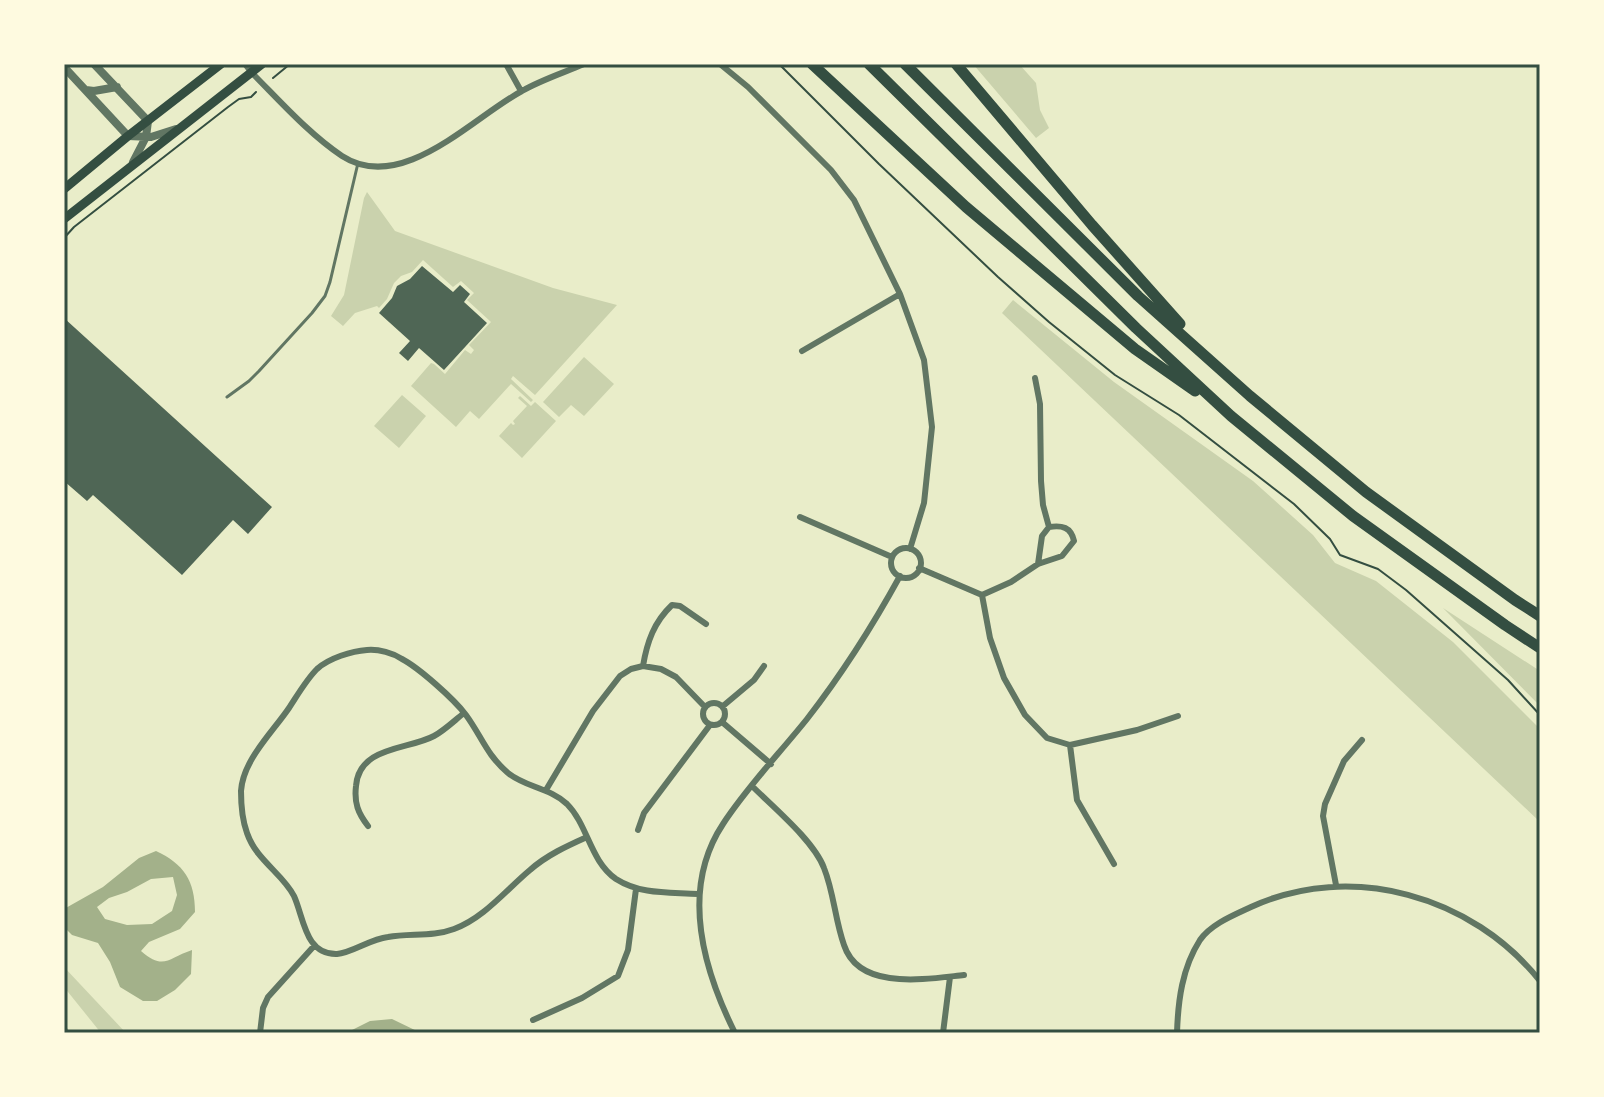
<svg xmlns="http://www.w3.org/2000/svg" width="1604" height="1097" viewBox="0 0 1604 1097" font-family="Manrope,sans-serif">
<rect width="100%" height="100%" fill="#e9edc9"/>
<!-- green -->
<path fill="#cad2ad" d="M 973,64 L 1019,64 L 1036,83 L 1040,110 L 1049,128 L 1036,138 Z
M 367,192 L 395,231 L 553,288 L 617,305 L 535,395 L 513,376 L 511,379 L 533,400 L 531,402 L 511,384 L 479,419 L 470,411 L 456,427 L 411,386 L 431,363 L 434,364 L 445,374 L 465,350 L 471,354 L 474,350 L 469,345 L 491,322 L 467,300 L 474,293 L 461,281 L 453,287 L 423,260 L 412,272 L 401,276 L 394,283 L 387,299 L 379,308 L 377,306 L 355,313 L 343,326 L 331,316 L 344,295 L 364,198 Z
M 1013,300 L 1114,382 L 1253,481 L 1313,535 L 1335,563 L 1376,581 L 1453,642 L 1540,729 L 1540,822 L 1002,313 Z
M 584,357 L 614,384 L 584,416 L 571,405 L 559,417 L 543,402 Z
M 402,395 L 426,416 L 399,448 L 374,426 Z
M 520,396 L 531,406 L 535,402 L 556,421 L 522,458 L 499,436 L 511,423 L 513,425 L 515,424 L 513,421 L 527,406 L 518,398 Z
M 1443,608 L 1540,671 L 1540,706 Z
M 64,967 L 126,1033 L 101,1033 L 64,987 Z"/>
<!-- water -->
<path fill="#a3b18a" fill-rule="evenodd" d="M 156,851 C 184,864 195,881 195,912 L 180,929 L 149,942 L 141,951 C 164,971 168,958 192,950 L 191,974 L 175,990 L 157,1001 L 143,1001 L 120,987 L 110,962 L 98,943 L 72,935 L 64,927 L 64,909 L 103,887 L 139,858 ZM 173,877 L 177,895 L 172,911 L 152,924 L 127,925 L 105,919 L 97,907 L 109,898 L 127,892 L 151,879 Z
M 392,1019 L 421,1033 L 346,1033 L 370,1021 Z"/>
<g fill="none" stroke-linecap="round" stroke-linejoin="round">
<!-- stream -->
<path stroke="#a3b18a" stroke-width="4" d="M 64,1027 L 68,1033"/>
</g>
<!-- building -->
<path fill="#4f6655" d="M 422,266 L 453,292 L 460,285 L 470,294 L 464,302 L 487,323 L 444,370 L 419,348 L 408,361 L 399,353 L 410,341 L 379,313 L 392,298 L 397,286 L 410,279 Z
M 64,318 L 272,507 L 248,534 L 233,520 L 182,575 L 93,495 L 87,501 L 64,481 Z"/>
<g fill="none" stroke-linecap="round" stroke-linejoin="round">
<!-- path -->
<path stroke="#344e41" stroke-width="2" d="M 779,64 L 879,164 L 998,277 L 1049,322 L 1115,375 L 1179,415 L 1294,504 L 1330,539 L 1340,555 L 1378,569 L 1406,590 L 1508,680 L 1540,715
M 701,66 L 702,64
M 273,78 L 290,64
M 64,238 L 74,227 L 228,107 L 239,99 L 251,97 L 256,92"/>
<!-- service -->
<path stroke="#617663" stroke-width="3" d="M 227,397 L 249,381 L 259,371 L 312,313 L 325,296 L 330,282 L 358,163"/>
<!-- minor -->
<path stroke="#617663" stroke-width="6" d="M 245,64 L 252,73 C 279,100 309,134 342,156 C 402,195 473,117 522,91 C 541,80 563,73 584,64
M 506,64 L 521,91
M 720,64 L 748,87 L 831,170 L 854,200 L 900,294 L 924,360 L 932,427 L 924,503 L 910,549
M 802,351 L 900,294
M 1035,378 L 1040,404 L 1041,481 L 1043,505 L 1049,527
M 800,517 L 892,557
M891 563a15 15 0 1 1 30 0a15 15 0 1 1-30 0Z
M 919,568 L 982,595 L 990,638 L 1004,678 L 1025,715 L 1047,738 L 1070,745 L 1137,730 L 1178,716
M 982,595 L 1011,582 L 1038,564 L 1062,556 L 1074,541 C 1071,527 1062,525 1049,527 L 1042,536 L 1038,564
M 643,666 C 647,642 654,622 672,605 L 680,606 L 706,624
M703 714a11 11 0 1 1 22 0a11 11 0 1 1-22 0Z
M 723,706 L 754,680 L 764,666
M 722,722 L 771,764
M 1070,745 L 1077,800 L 1114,864
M 752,786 C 773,807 814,841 824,868 C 834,893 835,920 844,945 C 859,991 926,979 964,975
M 546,790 L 593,711 L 620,676 L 631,669 L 643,666 L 661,669 L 676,677 L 705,707
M 368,826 C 358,813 354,803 356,786 C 359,746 408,750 434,736 C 445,730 455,720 464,713
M 638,830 L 644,813 L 710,725
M 587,837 C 567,846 547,855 530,870 C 506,890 484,918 454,929 C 433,937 410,933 388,937 C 370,939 352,953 337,954 C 305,955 304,918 294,896 C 283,874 256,860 247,833 C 243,822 241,804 241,791 C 243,760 272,733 289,708 C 297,696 306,680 317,669 C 329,658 352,651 367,650 C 379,649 393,653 402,659 C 419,668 454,699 466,715 C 482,737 486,754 508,773 C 525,787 550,788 567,804 C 588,825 590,861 616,879 C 641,895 670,892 698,894
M 1336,885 L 1323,816 L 1325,804 L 1344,761 L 1362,740
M 533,1020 L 582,998 L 618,976 L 628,950 L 636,889
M 260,1033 L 263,1008 L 268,997 L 314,946
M 735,1033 C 703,969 680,889 723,824 C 747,787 779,754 807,719 C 842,674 872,627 900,576
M 943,1033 L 950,977
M 1177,1033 C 1178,1001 1182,968 1200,940 C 1211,924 1234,915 1251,907 C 1351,861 1473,896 1540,981"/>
<!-- tertiary -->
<path stroke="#617663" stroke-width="8" d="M 94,64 L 148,121 L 146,137 L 133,162
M 64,67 L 128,136 L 151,137 L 176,129
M 86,90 L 94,91 L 117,87"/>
<!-- secondary -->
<path stroke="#344e41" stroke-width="9" d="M 64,189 L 128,136 L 221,64
M 64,219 L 262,64"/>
<!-- motorway -->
<path stroke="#344e41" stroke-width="11" d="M 812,64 L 966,207 L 1135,349 L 1195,391
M 869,64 L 1136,328 L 1231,416 L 1353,516 L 1505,625 L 1540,648
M 905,64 L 1138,296 L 1250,396 L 1366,492 L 1515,600 L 1540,616
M 956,64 L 1092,225 L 1180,324"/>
</g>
<!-- border -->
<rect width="1604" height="1097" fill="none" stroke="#fefae0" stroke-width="132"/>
<rect x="66" y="66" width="1472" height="965" fill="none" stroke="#344e41" stroke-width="3"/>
</svg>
